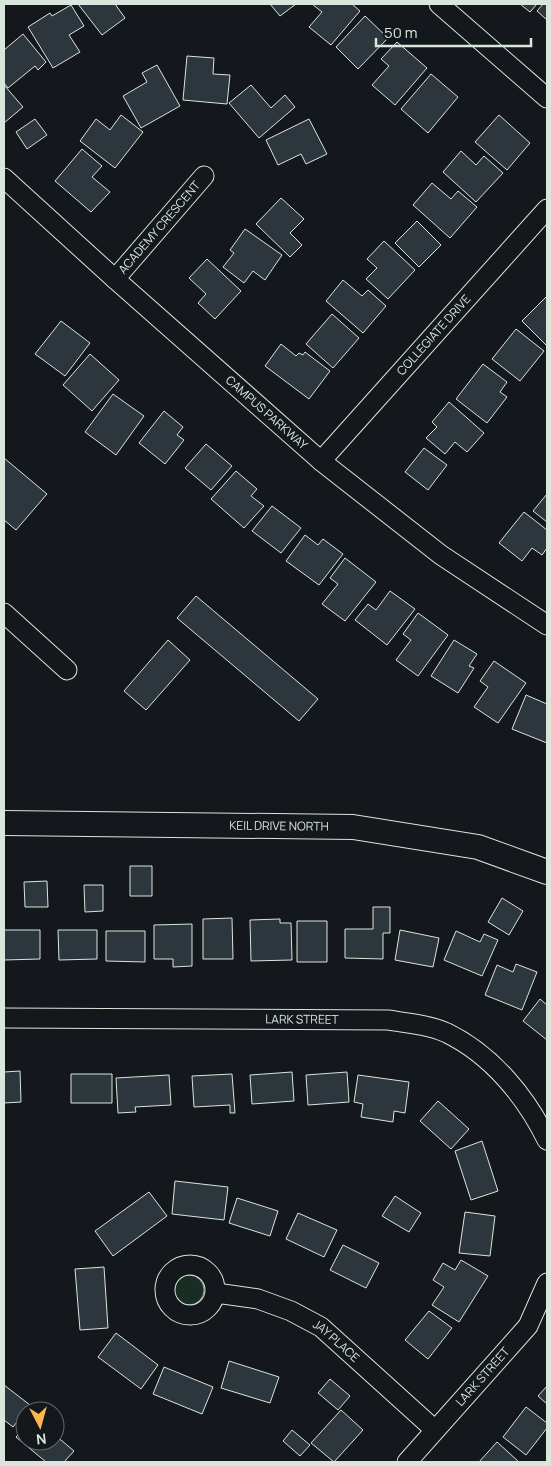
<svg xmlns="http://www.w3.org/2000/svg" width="551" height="1466" viewBox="0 0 551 1466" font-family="Manrope,sans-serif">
<rect width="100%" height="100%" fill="#14181c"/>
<!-- green -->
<path fill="#1a2d24" stroke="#939e99" d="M174 1290a15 15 0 1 1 30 0a15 15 0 1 1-30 0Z"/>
<!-- building -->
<path fill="#2c363c" stroke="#d8e6dc" d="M 78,4 L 115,4 L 125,18 L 102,35 Z
M 270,4 L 296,4 L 280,16 Z
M 312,4 L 352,4 L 360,11 L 331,45 L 309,27 L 322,12 Z
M 520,4 L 537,4 L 530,12 Z
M 543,4 L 547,4 L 547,20 L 537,11 Z
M 71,5 L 84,26 L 69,35 L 80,52 L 53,68 L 28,27 L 50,13 L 52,16 Z
M 365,16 L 388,38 L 358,69 L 336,47 Z
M 23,34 L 46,62 L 38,70 L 35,66 L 8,88 L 4,83 L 4,50 Z
M 397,42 L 427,68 L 395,105 L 372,85 L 389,66 L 381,59 Z
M 187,56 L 214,58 L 213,74 L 230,75 L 227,104 L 183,100 Z
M 157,65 L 180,106 L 141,128 L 123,96 L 147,82 L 142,73 Z
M 431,74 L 458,97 L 428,133 L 401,109 Z
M 4,85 L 23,107 L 4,123 Z
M 251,85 L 271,108 L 285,95 L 295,107 L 259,138 L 229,103 Z
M 121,115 L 143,132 L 115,168 L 80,141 L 96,119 L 110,130 Z
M 499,115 L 530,143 L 507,170 L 475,142 Z
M 35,119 L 47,135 L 27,149 L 16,132 Z
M 309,119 L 327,154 L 306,164 L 301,154 L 278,165 L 266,140 Z
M 82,149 L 102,166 L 92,177 L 110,192 L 91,212 L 55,181 Z
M 461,151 L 476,165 L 484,156 L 503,173 L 476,202 L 443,172 Z
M 432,183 L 451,199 L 458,191 L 477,207 L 450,238 L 413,205 Z
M 281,198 L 304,219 L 290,233 L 302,245 L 290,257 L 256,224 Z
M 417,221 L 441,245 L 419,267 L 395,243 Z
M 245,229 L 282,255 L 265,280 L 253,271 L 244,283 L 223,267 L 234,253 L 230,250 Z
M 384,241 L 415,270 L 388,299 L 366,279 L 377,268 L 367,259 Z
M 207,259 L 241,291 L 215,319 L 198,303 L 206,294 L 189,278 Z
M 343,280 L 362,296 L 368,290 L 386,306 L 363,333 L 326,301 Z
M 547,296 L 547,346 L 522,321 Z
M 332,314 L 359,338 L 333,368 L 306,344 Z
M 61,321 L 90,343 L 65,376 L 35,354 Z
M 516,329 L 544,351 L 520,381 L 492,359 Z
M 281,344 L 296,356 L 299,353 L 303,355 L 305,352 L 330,371 L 309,399 L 265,366 Z
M 90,354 L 119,380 L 92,411 L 63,385 Z
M 483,364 L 507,382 L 500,392 L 507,397 L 487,423 L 456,399 Z
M 113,394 L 144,416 L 116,455 L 85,432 Z
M 449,402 L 484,433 L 467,452 L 455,442 L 445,454 L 426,438 L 437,427 L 432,422 Z
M 164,411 L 183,427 L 177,435 L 184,440 L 165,464 L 139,443 Z
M 206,444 L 232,466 L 211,490 L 185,468 Z
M 424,448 L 447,465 L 428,490 L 405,472 Z
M 4,458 L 47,494 L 16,530 L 4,520 Z
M 236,471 L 257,489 L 251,496 L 264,506 L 244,528 L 211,499 Z
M 547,494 L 547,522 L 533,511 Z
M 272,506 L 301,528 L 281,553 L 252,531 Z
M 524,512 L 547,530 L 547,548 L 542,555 L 532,548 L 522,561 L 499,543 Z
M 305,535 L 318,545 L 323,539 L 343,554 L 319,585 L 286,561 Z
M 345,558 L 376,582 L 345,621 L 322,604 L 338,584 L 330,578 Z
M 390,591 L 415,609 L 387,645 L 355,620 L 368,604 L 376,610 Z
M 196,596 L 318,699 L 299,721 L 177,618 Z
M 418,613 L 448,635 L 418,676 L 396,660 L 411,640 L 403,634 Z
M 168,640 L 190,660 L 146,710 L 124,691 Z
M 454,640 L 477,654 L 469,666 L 474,668 L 458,693 L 431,676 Z
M 494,661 L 526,683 L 498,723 L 474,707 L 488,687 L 480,681 Z
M 526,695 L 547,704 L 547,743 L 512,729 Z
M 130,866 L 152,866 L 152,896 L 130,896 Z
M 47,881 L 48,907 L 25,907 L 24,882 Z
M 84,885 L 103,885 L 103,911 L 85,912 Z
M 502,898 L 523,911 L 509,935 L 488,922 Z
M 373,907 L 390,907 L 390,933 L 383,933 L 383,959 L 345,958 L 345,929 L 373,929 Z
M 232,918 L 233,959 L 203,959 L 203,919 Z
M 280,919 L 280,923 L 291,923 L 292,960 L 251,961 L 250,920 Z
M 297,921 L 327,921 L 327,962 L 297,962 Z
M 192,924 L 192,966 L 173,967 L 173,959 L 154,959 L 154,925 Z
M 4,930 L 40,930 L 40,959 L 4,960 Z
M 58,930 L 97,930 L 97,959 L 59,960 Z
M 400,930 L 439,938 L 433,967 L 395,960 Z
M 106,931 L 145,931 L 145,962 L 106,961 Z
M 456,931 L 480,942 L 484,934 L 498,940 L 482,976 L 444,960 Z
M 516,964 L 537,972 L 522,1010 L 485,995 L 497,965 L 513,972 Z
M 540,999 L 547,1005 L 547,1040 L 523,1021 Z
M 20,1071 L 21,1102 L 4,1103 L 4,1072 Z
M 292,1072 L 294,1101 L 252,1104 L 250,1075 Z
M 347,1072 L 349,1102 L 308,1105 L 306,1075 Z
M 71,1074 L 112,1074 L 112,1103 L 71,1103 Z
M 232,1074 L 235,1113 L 230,1113 L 230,1105 L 194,1107 L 192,1076 Z
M 169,1075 L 171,1105 L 135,1107 L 136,1112 L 118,1113 L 116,1078 Z
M 358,1075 L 409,1082 L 405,1113 L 394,1111 L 393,1122 L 361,1117 L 363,1104 L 354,1102 Z
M 438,1101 L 469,1129 L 451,1149 L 420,1121 Z
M 482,1141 L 498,1191 L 471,1200 L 455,1151 Z
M 175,1181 L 228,1187 L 224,1220 L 172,1214 Z
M 149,1192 L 167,1216 L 113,1256 L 95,1231 Z
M 395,1196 L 421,1213 L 409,1232 L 382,1216 Z
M 237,1198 L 278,1211 L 270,1236 L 229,1223 Z
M 465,1212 L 495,1216 L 490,1256 L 459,1253 Z
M 298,1213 L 337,1230 L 324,1257 L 286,1239 Z
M 343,1245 L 379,1263 L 366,1288 L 330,1270 Z
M 461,1260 L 488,1276 L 459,1322 L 432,1305 L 444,1287 L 433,1280 L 443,1263 L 455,1270 Z
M 104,1267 L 108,1328 L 80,1330 L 75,1269 Z
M 429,1311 L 452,1328 L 428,1359 L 405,1340 Z
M 116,1333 L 158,1365 L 141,1389 L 98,1357 Z
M 229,1361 L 279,1377 L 270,1403 L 221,1388 Z
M 164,1367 L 213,1387 L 202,1414 L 153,1394 Z
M 330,1379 L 350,1396 L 338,1410 L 318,1393 Z
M 4,1385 L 30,1405 L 13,1427 L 4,1420 Z
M 547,1386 L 547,1404 L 538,1396 Z
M 526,1407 L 547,1423 L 547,1428 L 526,1455 L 503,1437 Z
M 341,1410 L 363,1430 L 334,1462 L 311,1443 Z
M 25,1427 L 25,1441 L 55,1441 L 55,1435 L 74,1451 L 64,1462 L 46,1462 L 16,1437 Z
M 292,1430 L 310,1445 L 300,1456 L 283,1441 Z
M 497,1442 L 519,1462 L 479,1462 Z"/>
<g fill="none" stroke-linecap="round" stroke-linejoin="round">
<defs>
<g id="minor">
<path d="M 439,4 L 547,98"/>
<path id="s1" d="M 4,178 L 115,279 L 321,461 L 441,555 L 547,625"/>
<path id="s2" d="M 115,279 L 204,176"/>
<path id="s3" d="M 321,461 L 547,209"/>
<path d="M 4,613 L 67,670"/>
<path id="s4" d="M 4,1018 L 388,1020 C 408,1023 429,1025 447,1033 C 492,1055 526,1097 547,1140"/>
<circle cx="190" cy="1290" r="25"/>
<path id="s5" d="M 216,1293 L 258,1299 L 291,1311 L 321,1327 L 435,1430"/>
<path id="s6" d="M 407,1462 L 528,1326 L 547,1283"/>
</g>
<g id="tertiary">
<path id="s7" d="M 4,823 L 353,827 L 478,847 L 547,872"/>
</g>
</defs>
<!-- minor casing -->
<use href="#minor" stroke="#d8e6dc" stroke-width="21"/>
<!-- tertiary casing -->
<use href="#tertiary" stroke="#d8e6dc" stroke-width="26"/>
<!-- minor -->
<use href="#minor" stroke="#14181c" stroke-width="19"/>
<!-- tertiary -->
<use href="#tertiary" stroke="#14181c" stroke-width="24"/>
</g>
<g text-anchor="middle" stroke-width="4" stroke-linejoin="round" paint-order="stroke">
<!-- street labels -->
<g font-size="12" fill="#d8e6dc" stroke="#14181c">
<text dy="4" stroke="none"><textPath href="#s2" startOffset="68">ACADEMY CRESCENT</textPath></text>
<text dy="4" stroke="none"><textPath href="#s3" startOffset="169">COLLEGIATE DRIVE</textPath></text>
<text dy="4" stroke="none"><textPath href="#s1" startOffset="352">CAMPUS PARKWAY</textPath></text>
<text dy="4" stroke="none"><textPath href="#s7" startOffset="275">KEIL DRIVE NORTH</textPath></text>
<text dy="4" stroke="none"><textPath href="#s4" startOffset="298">LARK STREET</textPath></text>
<text dy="4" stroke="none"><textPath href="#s5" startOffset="132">JAY PLACE</textPath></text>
<text dy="4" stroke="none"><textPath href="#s6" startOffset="114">LARK STREET</textPath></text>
</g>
</g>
<!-- border -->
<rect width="551" height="1466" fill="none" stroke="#d8e6dc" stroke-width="10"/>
<!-- north arrow -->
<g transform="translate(40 1426) rotate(174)"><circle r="24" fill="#14181c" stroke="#626a69"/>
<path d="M0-4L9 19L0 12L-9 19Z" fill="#ffb74d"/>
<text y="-8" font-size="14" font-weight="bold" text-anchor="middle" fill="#d8e6dc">N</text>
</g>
<!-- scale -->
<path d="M376 38v8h155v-8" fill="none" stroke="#d8e6dc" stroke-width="2.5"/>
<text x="384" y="38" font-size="15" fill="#d8e6dc" stroke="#14181c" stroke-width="4" paint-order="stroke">50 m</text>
</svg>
